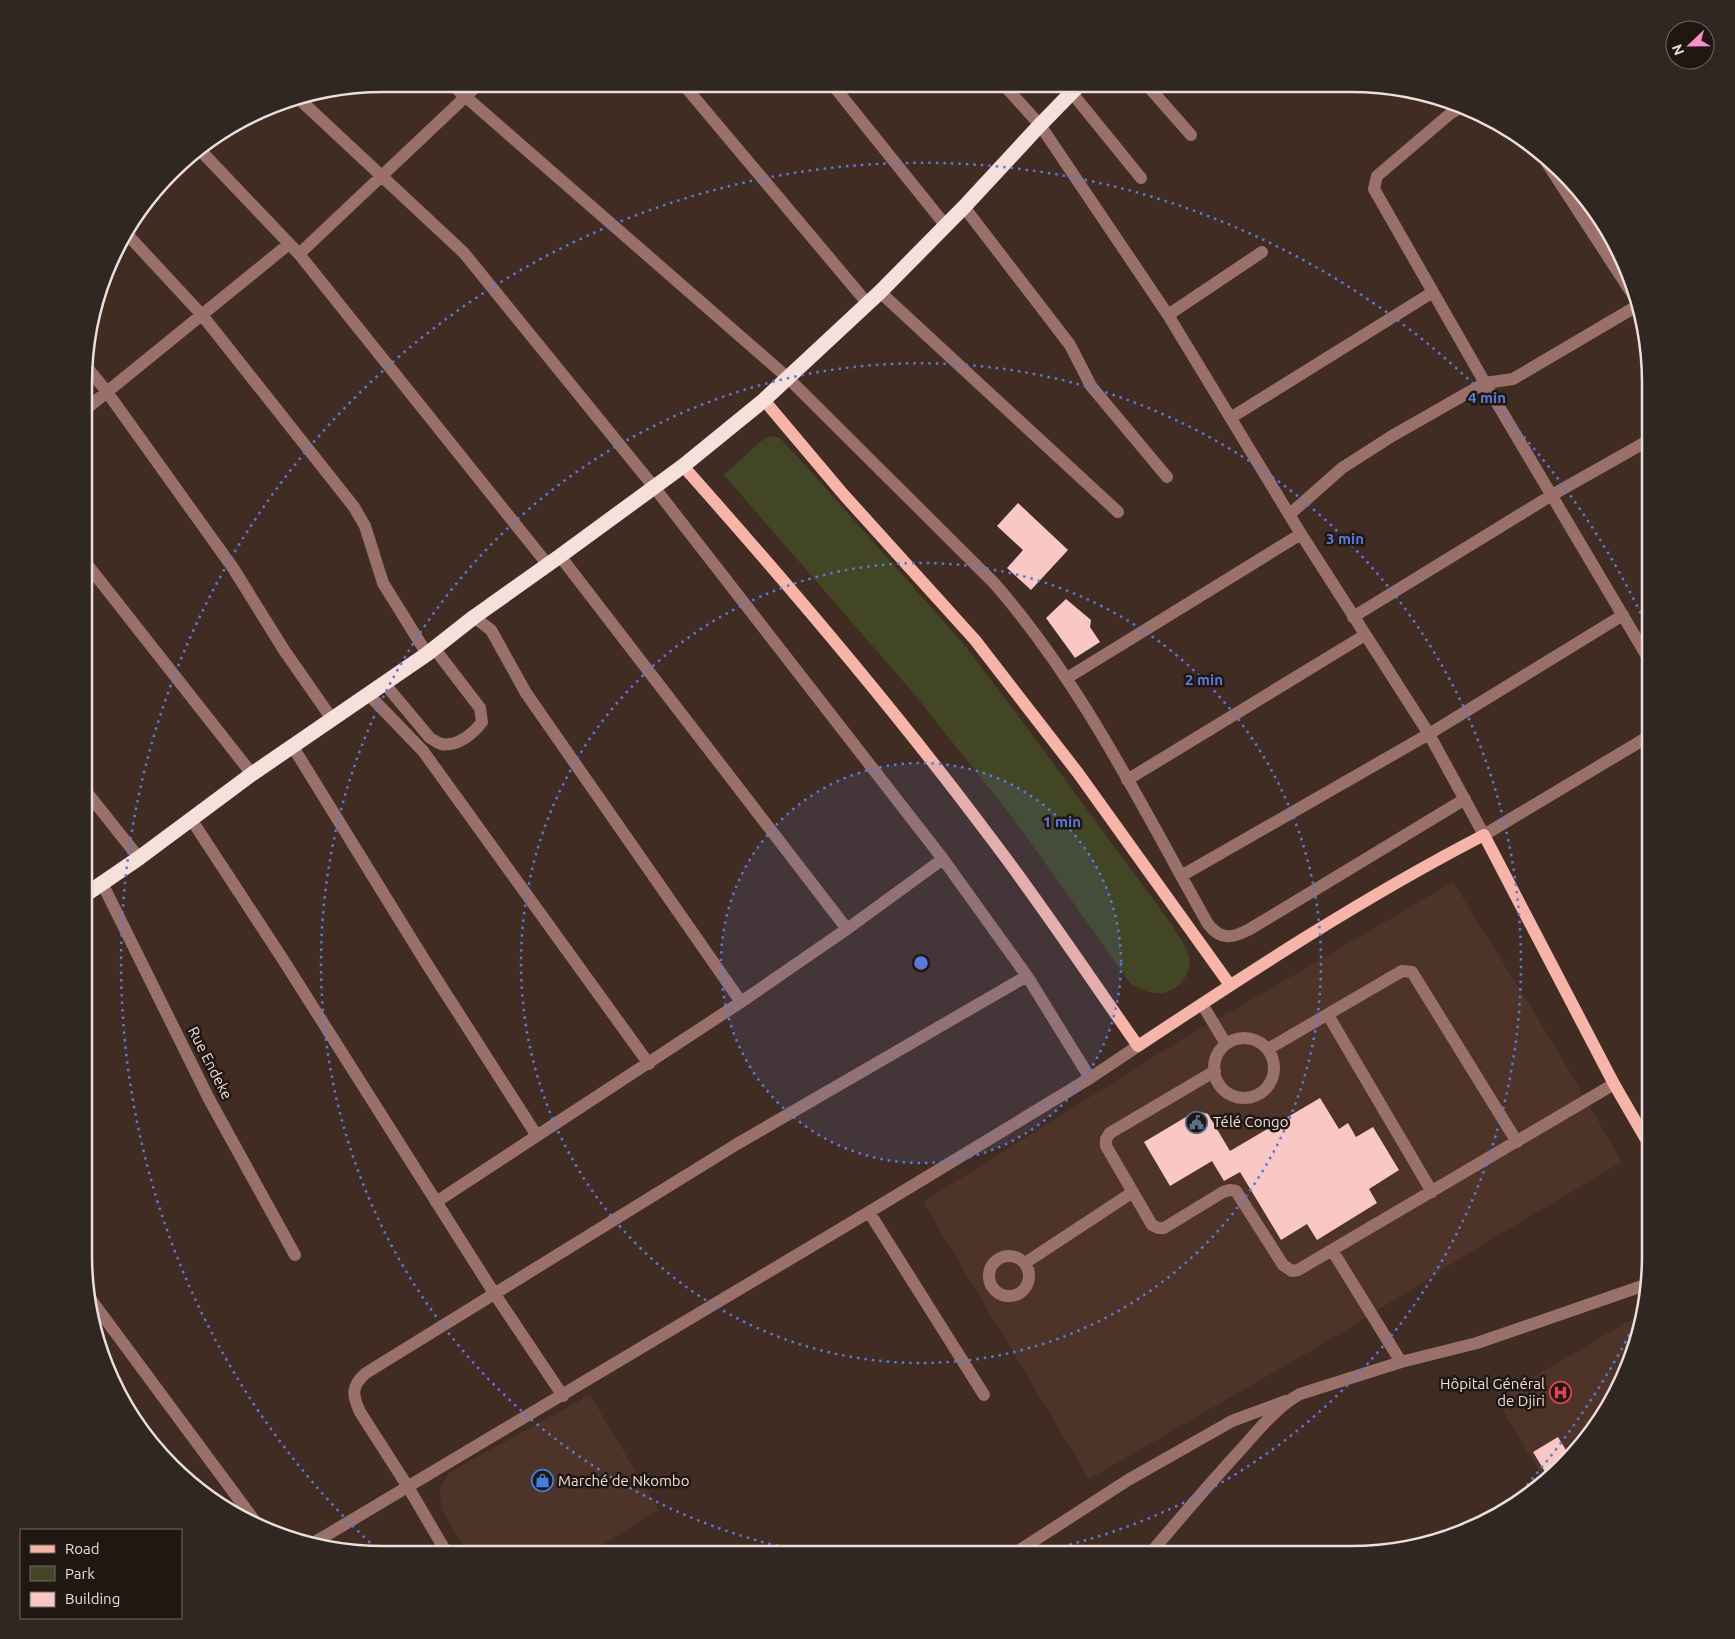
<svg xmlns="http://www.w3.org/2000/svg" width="1735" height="1639" viewBox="0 0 1735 1639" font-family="Ubuntu,sans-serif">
<rect width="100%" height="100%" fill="#402c23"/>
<!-- built -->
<path fill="#4e3329" d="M 1453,882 L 1550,1038 L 1622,1162 L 1477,1248 L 1338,1335 L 1089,1479 L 923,1202 L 1195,1031 L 1234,1010 Z
M 1646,1311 L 1620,1388 L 1549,1481 L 1546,1483 L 1496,1399 Z
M 590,1395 L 659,1510 L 586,1555 L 468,1555 L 441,1508 L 440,1488 L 448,1473 Z"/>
<!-- green -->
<path fill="#424625" d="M 772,436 L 780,438 L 806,466 L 961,641 L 1019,717 L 1172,925 C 1177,934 1187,946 1189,956 C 1193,974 1177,993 1159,993 C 1148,994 1139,988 1130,983 L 1016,822 L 915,695 L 724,475 L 761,441 Z"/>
<!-- building -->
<path fill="#fac8c4" d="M 1018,503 L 1068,550 L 1031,590 L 1007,568 L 1023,550 L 997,526 Z
M 1066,599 L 1091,620 L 1090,627 L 1100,642 L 1075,658 L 1046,618 Z
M 1320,1098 L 1339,1129 L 1348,1123 L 1356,1137 L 1373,1127 L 1399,1170 L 1369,1189 L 1377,1203 L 1317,1240 L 1307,1224 L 1281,1240 L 1240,1172 L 1224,1181 L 1212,1161 L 1170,1186 L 1144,1142 L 1191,1114 L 1201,1112 L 1208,1114 L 1230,1151 Z
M 1558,1437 L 1569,1455 L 1550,1480 L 1533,1452 Z"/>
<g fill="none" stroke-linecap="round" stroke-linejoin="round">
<!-- minor -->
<path stroke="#9a716a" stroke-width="12" d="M 451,84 L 788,378 L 994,583 C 1082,683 1143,809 1208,924 C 1221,941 1233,938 1250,929 L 1465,799
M 683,84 L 868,304
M 832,84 L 946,226
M 1003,84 L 1040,125 L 1168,315 L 1301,534 L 1429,734 L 1484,835 L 1651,735
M 1146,84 L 1191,135
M 1072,93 L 1141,178
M 298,98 L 464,253 L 654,487 L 943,859 L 1027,976 L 1090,1078
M 1460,108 L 1451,113 L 1377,176 L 1374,189 L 1485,383 L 1651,663
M 200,150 L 299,254 L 548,565
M 1547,163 L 1635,298
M 964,207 L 1070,345 L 1091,386 L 1167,477
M 125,232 L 202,315 L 354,507 L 365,526 L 383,583 L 427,654
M 299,254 L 479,84
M 880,292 L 1118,512
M 1168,315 L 1262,252
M 86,366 L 107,392 L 233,568 L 284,650 L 332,719
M 86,409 L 289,244
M 1232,417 L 1433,292
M 1290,514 L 1342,468 L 1392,436 L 1485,383 L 1513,379 L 1637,306
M 560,556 L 847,929
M 86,563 L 252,774
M 474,617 L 491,630 L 526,693 L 741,1002
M 1353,617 L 1552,495 L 1651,439
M 1067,678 L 1301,534
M 384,683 L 430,738 C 434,740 437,743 441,744 C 457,747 473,734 482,722 L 480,708 L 434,648
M 368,694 L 423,751 L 649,1064
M 293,747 L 425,961 L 537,1136
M 1127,780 L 1365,635
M 85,790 L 139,858
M 191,819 L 282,958 L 494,1293 L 563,1396
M 1181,876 L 1429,734 L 1623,615
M 102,883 L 209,1099 L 295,1255
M 1202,1004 L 1226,1044
M 1328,1015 L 1432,1192
M1214 1068a30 30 0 1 1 60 0a30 30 0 1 1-60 0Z
M 1268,1049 L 1402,971 L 1412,972 L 1517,1142
M 1215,1071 L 1110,1133 L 1106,1139 L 1106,1146 L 1152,1225 L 1158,1228 L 1164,1228 L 1223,1192 L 1230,1190 L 1236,1191 L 1283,1265 L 1292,1271 L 1298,1270 L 1614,1084
M 436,1202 L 741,1002 L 847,929 L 943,859
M 869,1212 L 984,1395
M 1332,1250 L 1401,1362
M989 1276a20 20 0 1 1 40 0a20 20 0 1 1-40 0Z
M 1025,1263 L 1133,1192
M 89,1297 L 260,1528
M 310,1545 L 869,1212 L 1090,1078 L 1138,1046
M 448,1555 L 408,1487 L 360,1412 C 352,1395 351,1386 366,1373 L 737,1144 L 1027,976
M 1012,1555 L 1128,1480 L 1232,1421 L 1286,1401
M 1149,1555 C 1180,1518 1211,1482 1244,1446 C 1260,1428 1278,1406 1300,1394 L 1401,1362 L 1477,1343 L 1648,1284"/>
<!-- major -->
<path stroke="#f7b5a9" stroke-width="12" d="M 764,400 L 844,495 L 975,640 L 1078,773 L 1230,985
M 683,466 C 788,584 892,706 987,833 C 1040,902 1088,975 1138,1046 C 1251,971 1364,897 1484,835 L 1614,1084 L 1651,1148"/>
<!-- highway -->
<path stroke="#f5e0dc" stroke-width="15" d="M 85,895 L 139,858 L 252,774 L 427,654 L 474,617 L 560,556 L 683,466 L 764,400 L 880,292 L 964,207 L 1040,125 L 1080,84"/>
</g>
<!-- distance rings -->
<circle cx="921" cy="963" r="200" fill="#5b79d8" fill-opacity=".12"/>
<g fill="none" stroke="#5b79d8" stroke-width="2.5" stroke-dasharray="2.5 5">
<circle cx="921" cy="963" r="200"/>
<circle cx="921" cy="963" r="400"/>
<path d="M822 1555A600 600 0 1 1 1020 1555"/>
<path d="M1646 1301A800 800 0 0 1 1511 1503M381 1553A800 800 0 1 1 1649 631"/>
</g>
<!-- icons -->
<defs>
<symbol id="civic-ring" viewBox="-11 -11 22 22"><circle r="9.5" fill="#201713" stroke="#5c6f8a" stroke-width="1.5"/><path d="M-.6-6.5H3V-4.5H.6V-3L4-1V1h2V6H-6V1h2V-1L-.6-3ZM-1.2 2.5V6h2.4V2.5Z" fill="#5c6f8a"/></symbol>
<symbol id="hospital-ring" viewBox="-11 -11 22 22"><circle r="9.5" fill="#201713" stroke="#e0444e" stroke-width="1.5"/><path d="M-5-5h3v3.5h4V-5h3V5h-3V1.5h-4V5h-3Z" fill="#e0444e"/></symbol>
<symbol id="shop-ring" viewBox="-11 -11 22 22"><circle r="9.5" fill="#201713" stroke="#3f7fe0" stroke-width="1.5"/><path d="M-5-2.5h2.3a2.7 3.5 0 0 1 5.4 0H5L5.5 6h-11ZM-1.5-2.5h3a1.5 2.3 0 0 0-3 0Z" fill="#3f7fe0"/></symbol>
</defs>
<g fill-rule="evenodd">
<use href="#civic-ring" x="1184" y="1110" width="25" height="25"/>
<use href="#hospital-ring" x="1548" y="1380" width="25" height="25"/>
<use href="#shop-ring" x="530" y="1468" width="25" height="25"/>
</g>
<g text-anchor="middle" stroke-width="5" stroke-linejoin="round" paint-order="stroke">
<!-- street labels -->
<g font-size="15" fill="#ecded9" stroke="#201713">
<text transform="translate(210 1063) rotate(63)" y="5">Rue Endeke</text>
</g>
<!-- poi labels -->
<g font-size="15" fill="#ecded9" stroke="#201713" text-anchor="start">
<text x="1213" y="1127">Télé Congo</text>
<text x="1545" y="1389" text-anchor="end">Hôpital Général<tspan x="1545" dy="17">de Djiri</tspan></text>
<text x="558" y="1486">Marché de Nkombo</text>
</g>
</g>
<!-- crop -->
<path d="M0 0H1735V1639H0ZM383 92H1351A291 291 0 0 1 1642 383V1255A291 291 0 0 1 1351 1546H383A291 291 0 0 1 92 1255V383A291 291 0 0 1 383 92Z" fill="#302723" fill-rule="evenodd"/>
<path fill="none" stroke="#ecded9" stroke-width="2.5" d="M383 92H1351A291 291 0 0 1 1642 383V1255A291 291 0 0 1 1351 1546H383A291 291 0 0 1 92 1255V383A291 291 0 0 1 383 92Z"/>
<circle cx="921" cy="963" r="8" fill="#5b79d8" stroke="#201713" stroke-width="2.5"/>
<g font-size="15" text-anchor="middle" font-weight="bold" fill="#5b79d8" stroke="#201713" stroke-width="5" stroke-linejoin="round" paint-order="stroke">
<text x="1487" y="403">4 min</text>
<text x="1345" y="544">3 min</text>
<text x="1204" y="685">2 min</text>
<text x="1062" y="827">1 min</text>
</g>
<!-- legend -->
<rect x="20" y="1529" width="162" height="90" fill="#201713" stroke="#726762"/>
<rect x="30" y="1545" width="25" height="8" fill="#f7b5a9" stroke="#726762"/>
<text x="65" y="1554" font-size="15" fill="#ecded9">Road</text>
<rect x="30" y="1566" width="25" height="15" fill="#424625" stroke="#726762"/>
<text x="65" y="1579" font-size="15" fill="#ecded9">Park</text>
<rect x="30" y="1592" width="25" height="15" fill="#fac8c4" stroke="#726762"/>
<text x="65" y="1604" font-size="15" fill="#ecded9">Building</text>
<!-- north arrow -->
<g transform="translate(1690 45) rotate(248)"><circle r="24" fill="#201713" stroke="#726762"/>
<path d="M0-4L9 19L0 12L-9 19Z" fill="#f98fc9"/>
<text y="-8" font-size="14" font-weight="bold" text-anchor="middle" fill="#ecded9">N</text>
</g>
</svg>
